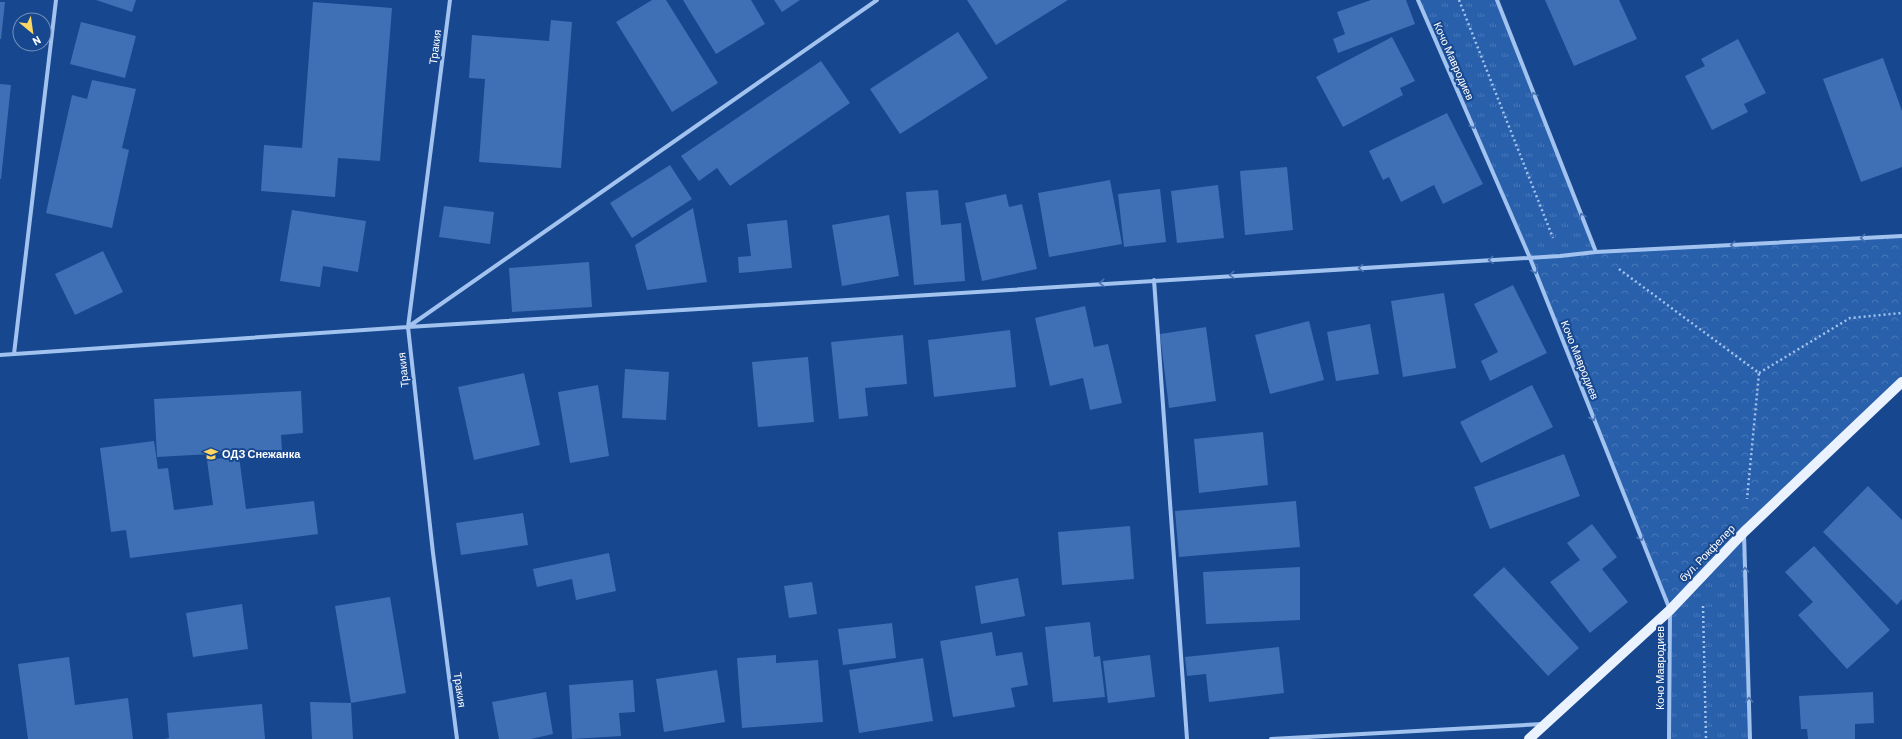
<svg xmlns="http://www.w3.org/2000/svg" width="1902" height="739" viewBox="0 0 1902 739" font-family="Barlow,sans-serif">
<defs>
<pattern id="grass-tufts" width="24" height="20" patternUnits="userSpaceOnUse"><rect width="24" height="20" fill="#2960ac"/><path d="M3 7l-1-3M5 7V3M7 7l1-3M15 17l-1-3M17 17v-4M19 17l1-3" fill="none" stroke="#4978b8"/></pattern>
<pattern id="park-crowns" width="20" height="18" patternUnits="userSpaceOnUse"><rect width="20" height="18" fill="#2960ac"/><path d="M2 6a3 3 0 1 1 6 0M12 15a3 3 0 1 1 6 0" fill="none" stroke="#4978b8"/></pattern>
</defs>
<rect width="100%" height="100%" fill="#17478e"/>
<!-- grass -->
<path fill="url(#grass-tufts)" d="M 1418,0 L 1497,0 L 1596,252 L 1530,258 Z
M 1744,532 L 1750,739 L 1669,739 L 1670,610 Z"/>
<!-- park -->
<path fill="url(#park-crowns)" d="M 1902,236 L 1902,382 L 1670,610 L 1530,258 L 1596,252 Z"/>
<!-- building -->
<path fill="#3f70b6" d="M 96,0 L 136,0 L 132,12 Z
M 652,0 L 666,0 L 718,83 L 672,112 L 616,22 Z
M 683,0 L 751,0 L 765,24 L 716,54 Z
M 774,0 L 800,0 L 782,12 Z
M 967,0 L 1068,0 L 996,45 Z
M 1371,0 L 1406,0 L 1415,24 L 1338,53 L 1333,39 L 1345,34 L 1337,12 Z
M 1545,0 L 1619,0 L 1637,39 L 1574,66 Z
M 0,2 L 5,2 L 1,39 L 0,39 Z
M 313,2 L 392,8 L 380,161 L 338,158 L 335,197 L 261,191 L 264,145 L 302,148 Z
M 551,20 L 572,22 L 561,168 L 479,162 L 485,79 L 469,78 L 472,35 L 549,41 Z
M 81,22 L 136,36 L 125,78 L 70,64 Z
M 958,32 L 988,78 L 900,134 L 870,89 Z
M 1392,37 L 1415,81 L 1400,88 L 1403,95 L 1343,127 L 1316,77 Z
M 1738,39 L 1766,93 L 1744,104 L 1748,112 L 1712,130 L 1685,76 L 1705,66 L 1701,59 Z
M 1883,58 L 1902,111 L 1902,167 L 1861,182 L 1823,79 Z
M 821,61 L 850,103 L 730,186 L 717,168 L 699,181 L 681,156 Z
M 92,80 L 136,89 L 122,148 L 129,150 L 112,228 L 46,213 L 72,95 L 87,99 Z
M 0,84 L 11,85 L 1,179 L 0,179 Z
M 1447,113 L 1483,184 L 1443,204 L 1434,185 L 1401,202 L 1389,177 L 1383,180 L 1369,151 Z
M 670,165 L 692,199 L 632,238 L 610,203 Z
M 1287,167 L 1293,230 L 1245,235 L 1240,171 Z
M 1110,180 L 1122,244 L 1049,257 L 1038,193 Z
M 1218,185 L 1224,238 L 1177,243 L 1171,191 Z
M 1160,189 L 1166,242 L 1124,247 L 1118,194 Z
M 938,190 L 941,225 L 961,223 L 965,281 L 914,285 L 906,192 Z
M 1006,194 L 1009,207 L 1022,204 L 1037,269 L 982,281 L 965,203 Z
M 444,206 L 494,212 L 490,244 L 439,237 Z
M 693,208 L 707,282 L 647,290 L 635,245 Z
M 292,210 L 366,221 L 358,272 L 323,266 L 320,287 L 280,281 Z
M 889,215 L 899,276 L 842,286 L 832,225 Z
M 787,220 L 792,268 L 739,273 L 738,257 L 751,256 L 747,224 Z
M 103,251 L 123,292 L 75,315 L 55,274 Z
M 589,262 L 592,307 L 512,312 L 509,268 Z
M 1513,285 L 1547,353 L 1490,381 L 1481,361 L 1498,352 L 1474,304 Z
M 1444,293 L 1456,368 L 1403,377 L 1391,301 Z
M 1085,306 L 1094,347 L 1108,344 L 1122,403 L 1090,410 L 1083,378 L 1050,386 L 1035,318 Z
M 1309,321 L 1324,380 L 1270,394 L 1255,335 Z
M 1370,324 L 1379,374 L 1336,381 L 1327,332 Z
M 1206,327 L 1216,401 L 1169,408 L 1160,334 Z
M 1010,330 L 1016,387 L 934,397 L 928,340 Z
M 903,335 L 907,384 L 865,388 L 868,416 L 839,419 L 831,342 Z
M 808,357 L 814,422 L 758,427 L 752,362 Z
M 625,369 L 669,372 L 666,420 L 622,418 Z
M 524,373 L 540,445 L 474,460 L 458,387 Z
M 598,385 L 609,456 L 570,463 L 558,392 Z
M 1532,385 L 1553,427 L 1481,463 L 1460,422 Z
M 301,391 L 303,433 L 281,435 L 282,450 L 157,457 L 154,399 Z
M 1263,432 L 1268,485 L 1199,493 L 1194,439 Z
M 154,441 L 158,469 L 168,468 L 174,510 L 213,505 L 207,460 L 239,456 L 246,509 L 314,501 L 318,534 L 130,558 L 126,530 L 111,532 L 100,448 Z
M 1564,454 L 1580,496 L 1490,529 L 1474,487 Z
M 1868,486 L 1902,520 L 1902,599 L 1897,605 L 1823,532 Z
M 1296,501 L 1300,547 L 1179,557 L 1175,511 Z
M 523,513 L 528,545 L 461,555 L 456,523 Z
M 1592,524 L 1617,557 L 1602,569 L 1628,602 L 1590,633 L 1550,582 L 1580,560 L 1567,543 Z
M 1130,526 L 1134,579 L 1062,585 L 1058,532 Z
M 1814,546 L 1890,630 L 1847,669 L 1798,615 L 1813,602 L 1785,572 Z
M 609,553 L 616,591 L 576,600 L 572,579 L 537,587 L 533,569 Z
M 1300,567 L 1300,620 L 1206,624 L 1203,572 Z
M 1504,567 L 1579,648 L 1548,676 L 1473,595 Z
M 1018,578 L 1025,616 L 981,624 L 975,586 Z
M 812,582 L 817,614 L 789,618 L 784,586 Z
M 390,597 L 406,693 L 351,703 L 335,606 Z
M 242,604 L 248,649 L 193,657 L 186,613 Z
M 1090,622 L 1094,657 L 1100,656 L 1105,697 L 1053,702 L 1045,627 Z
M 892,623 L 896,658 L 843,665 L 838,629 Z
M 992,632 L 996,656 L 1022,652 L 1028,685 L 1011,688 L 1015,707 L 953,717 L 940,641 Z
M 1279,647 L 1284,693 L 1209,702 L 1206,674 L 1187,676 L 1185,657 Z
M 776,655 L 776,663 L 818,660 L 823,722 L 742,728 L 737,658 Z
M 1150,655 L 1155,697 L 1108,703 L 1103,661 Z
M 69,657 L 75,705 L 128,698 L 133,739 L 28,739 L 18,664 Z
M 923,658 L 933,721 L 859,733 L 849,670 Z
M 717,670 L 725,722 L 664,732 L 656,679 Z
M 633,680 L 635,712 L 619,713 L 621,736 L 572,739 L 569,685 Z
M 546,692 L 553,734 L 531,739 L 499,739 L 492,702 Z
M 1873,692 L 1874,723 L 1855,724 L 1855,739 L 1808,739 L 1807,729 L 1801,729 L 1799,696 Z
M 310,702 L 351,703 L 353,739 L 312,739 Z
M 262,704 L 265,739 L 165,739 L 169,738 L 167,713 Z"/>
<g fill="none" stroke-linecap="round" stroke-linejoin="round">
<!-- path -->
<path stroke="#a2c3ef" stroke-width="2.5" stroke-dasharray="2 3" stroke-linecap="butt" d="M 1459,0 L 1553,238
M 1619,269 L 1759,373 L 1747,499
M 1759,373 L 1850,318 L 1902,313
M 1703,606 L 1706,739"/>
<!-- minor -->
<path stroke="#a2c3ef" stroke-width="4" d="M 450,0 L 408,327 L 433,553 L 457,739
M 1418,0 L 1530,258 L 1670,610 L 1669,739
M 1497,0 L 1596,252
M 1154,280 L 1187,739
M 408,327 L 877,0
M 14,354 L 56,0
M 0,355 L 408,327 L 1560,256 L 1596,252 L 1902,236
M 1744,533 L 1750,739
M 1271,739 L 1542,724"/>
<!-- primary -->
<path stroke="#ebf2ff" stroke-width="10" d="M 1529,739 L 1670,610 L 1744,532 L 1902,382"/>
</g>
<!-- one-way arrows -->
<defs><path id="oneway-chevron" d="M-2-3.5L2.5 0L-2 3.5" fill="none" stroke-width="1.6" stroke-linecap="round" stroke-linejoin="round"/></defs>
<g stroke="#4872b0">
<use href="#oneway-chevron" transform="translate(1534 95) rotate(-111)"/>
<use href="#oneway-chevron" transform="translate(1473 126) rotate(66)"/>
<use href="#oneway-chevron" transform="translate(1582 216) rotate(-111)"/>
<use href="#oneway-chevron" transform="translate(1863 238) rotate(177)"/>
<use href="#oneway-chevron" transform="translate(1733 245) rotate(177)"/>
<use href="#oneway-chevron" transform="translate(1491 260) rotate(177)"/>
<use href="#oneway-chevron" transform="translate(1361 268) rotate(177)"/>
<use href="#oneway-chevron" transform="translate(1535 271) rotate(68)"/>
<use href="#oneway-chevron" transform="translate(1232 275) rotate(177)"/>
<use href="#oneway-chevron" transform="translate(1102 283) rotate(176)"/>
<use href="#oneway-chevron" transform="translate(1593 418) rotate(68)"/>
<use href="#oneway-chevron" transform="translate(1641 538) rotate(68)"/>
<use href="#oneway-chevron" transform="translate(1745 570) rotate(-92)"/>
<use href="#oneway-chevron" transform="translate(1749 700) rotate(-92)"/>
</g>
<!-- icons -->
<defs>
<symbol id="school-bare" viewBox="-9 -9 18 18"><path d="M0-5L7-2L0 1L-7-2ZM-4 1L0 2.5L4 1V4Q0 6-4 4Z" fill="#ffd661" stroke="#17478e" stroke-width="2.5" paint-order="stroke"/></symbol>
</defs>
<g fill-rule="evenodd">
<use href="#school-bare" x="201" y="444" width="20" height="20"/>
</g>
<g text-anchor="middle" stroke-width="4" stroke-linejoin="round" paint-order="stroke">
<!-- street labels -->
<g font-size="11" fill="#fff" stroke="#17478e">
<text transform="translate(435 47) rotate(-83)" y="4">Тракия</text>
<text transform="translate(1454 61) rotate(66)" y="4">Кочо Мавродиев</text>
<text transform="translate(1580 360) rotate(68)" y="4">Кочо Мавродиев</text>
<text transform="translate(403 370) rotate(-96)" y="4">Тракия</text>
<text transform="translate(1707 553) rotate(-46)" y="4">бул. Рокфелер</text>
<text transform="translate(1660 668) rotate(-90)" y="4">Кочо Мавродиев</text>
<text transform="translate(460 690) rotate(82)" y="4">Тракия</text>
</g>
<!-- poi labels -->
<g font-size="11" font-weight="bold" fill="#fff" stroke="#17478e" text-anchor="start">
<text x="222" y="458">ОДЗ Снежанка</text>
</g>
</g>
<!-- north arrow -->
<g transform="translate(32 32) rotate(151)"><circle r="19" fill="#17478e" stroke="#7491bb"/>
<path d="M0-3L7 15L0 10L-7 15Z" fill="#ffd661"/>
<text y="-6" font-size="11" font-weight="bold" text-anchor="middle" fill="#ffffff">N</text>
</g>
</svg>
